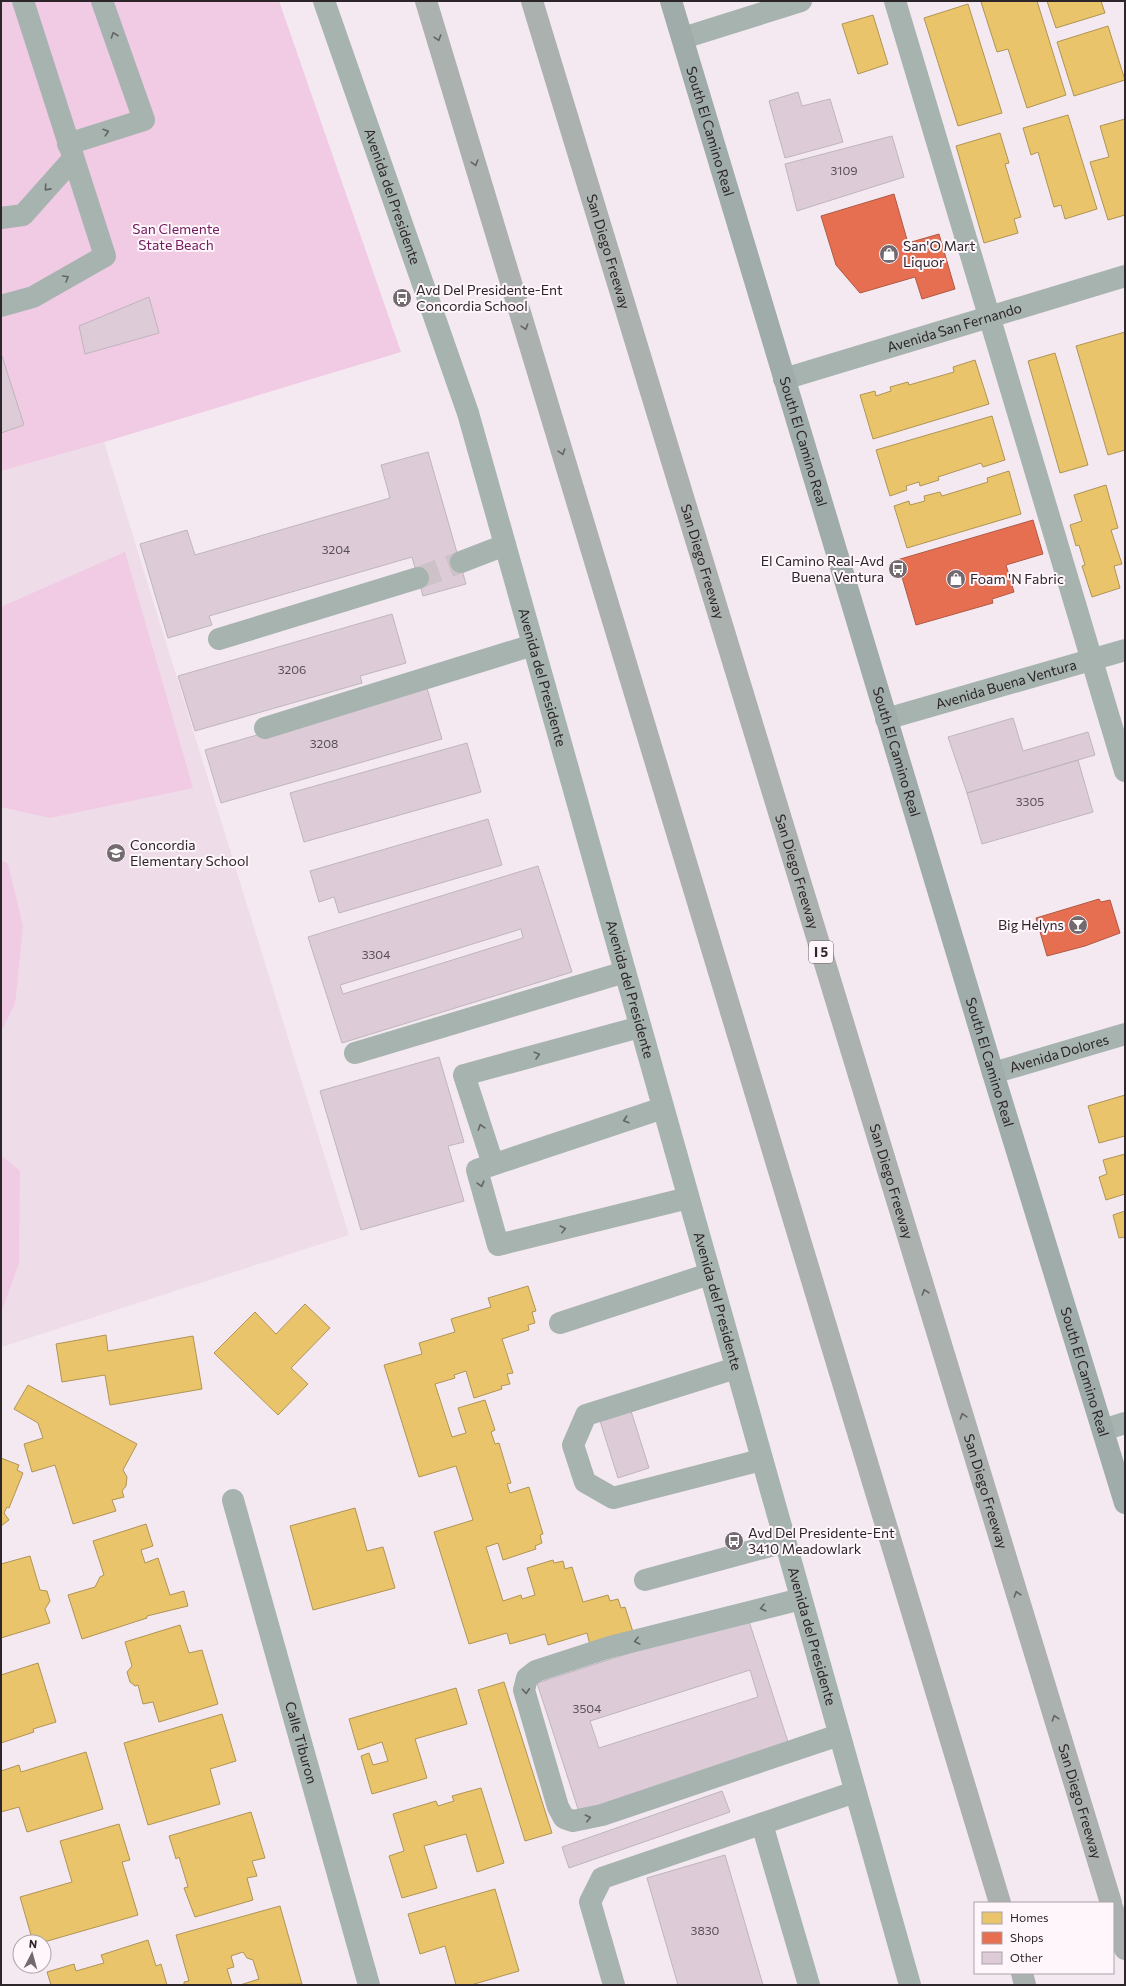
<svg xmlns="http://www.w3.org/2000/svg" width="1126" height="1986" viewBox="0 0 1126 1986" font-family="Commissioner,sans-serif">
<rect width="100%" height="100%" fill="#f4e9f0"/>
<!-- built -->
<path fill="#eedce8" d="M 104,442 L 349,1235 L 1,1347 L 1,471 Z"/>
<!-- green -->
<path fill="#f1cae4" d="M 1,1 L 279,1 L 401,352 L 104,442 L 1,471 Z
M 125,552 L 193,788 L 50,818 L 1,807 L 1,607 Z
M 1,860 L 8,864 L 23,926 L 15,1004 L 1,1032 Z
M 1,1155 L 20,1171 L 19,1263 L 1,1313 Z"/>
<!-- homes -->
<path fill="#e9c46a" stroke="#b09456" d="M 985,1 L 1037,1 L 1066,95 L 1027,108 L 1008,49 L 997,52 L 981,2 Z
M 1047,1 L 1101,1 L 1105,13 L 1056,28 Z
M 968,4 L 1002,113 L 958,126 L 924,18 Z
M 873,15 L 888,64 L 858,74 L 842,24 Z
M 1108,26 L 1125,80 L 1074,96 L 1057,42 Z
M 1068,115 L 1097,209 L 1065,219 L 1061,205 L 1054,207 L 1038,152 L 1031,155 L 1023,128 Z
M 1125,119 L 1125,215 L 1108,220 L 1090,162 L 1109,157 L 1100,126 Z
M 1000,133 L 1009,163 L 1005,164 L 1021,217 L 1014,219 L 1018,233 L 984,243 L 956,146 Z
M 1125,332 L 1125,450 L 1108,455 L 1076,346 Z
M 1055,353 L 1088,465 L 1060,473 L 1028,361 Z
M 975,360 L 989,404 L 873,439 L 860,395 L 875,391 L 876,396 L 891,391 L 890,387 L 908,382 L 909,385 L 954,372 L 953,367 Z
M 992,416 L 1005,460 L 983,467 L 981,463 L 938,477 L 939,480 L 920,486 L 919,482 L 906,486 L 907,490 L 890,496 L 876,450 Z
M 1009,471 L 1021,514 L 907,548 L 894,506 L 909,501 L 910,505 L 925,501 L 924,496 L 940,492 L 942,496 L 988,482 L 987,478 Z
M 1106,485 L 1118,528 L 1111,530 L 1122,564 L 1114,566 L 1120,588 L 1092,597 L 1082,566 L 1085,565 L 1079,545 L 1076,546 L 1070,525 L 1082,521 L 1074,495 Z
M 1125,1095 L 1125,1136 L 1099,1143 L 1088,1106 Z
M 1125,1154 L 1125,1194 L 1106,1200 L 1099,1177 L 1107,1174 L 1103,1160 Z
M 1125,1211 L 1125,1237 L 1119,1238 L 1113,1215 Z
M 528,1286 L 536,1311 L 532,1312 L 535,1323 L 528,1325 L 529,1330 L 502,1339 L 513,1373 L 507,1374 L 510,1384 L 501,1386 L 502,1389 L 474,1398 L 466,1371 L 454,1375 L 455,1378 L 435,1384 L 452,1437 L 466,1433 L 458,1408 L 485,1400 L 495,1430 L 491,1432 L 495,1444 L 499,1443 L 511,1483 L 507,1484 L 510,1493 L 529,1487 L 543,1534 L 540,1535 L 542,1543 L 535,1546 L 536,1549 L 503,1560 L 498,1543 L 486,1547 L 503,1601 L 521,1595 L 522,1599 L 535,1595 L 527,1568 L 553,1560 L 554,1563 L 563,1561 L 565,1569 L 572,1567 L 583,1602 L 608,1595 L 610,1601 L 618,1599 L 621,1608 L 625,1607 L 633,1632 L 590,1645 L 587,1633 L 548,1645 L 545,1634 L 510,1644 L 507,1633 L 469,1644 L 434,1532 L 473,1520 L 456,1466 L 419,1477 L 384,1365 L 422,1354 L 419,1343 L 455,1332 L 451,1319 L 491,1307 L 488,1298 Z
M 305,1304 L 330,1328 L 291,1368 L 308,1384 L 278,1415 L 214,1353 L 255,1312 L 276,1334 Z
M 106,1335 L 108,1351 L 193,1336 L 202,1389 L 110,1405 L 105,1375 L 62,1382 L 56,1344 Z
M 28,1385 L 137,1444 L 123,1470 L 127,1477 L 126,1486 L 122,1491 L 124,1497 L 112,1500 L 116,1511 L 73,1524 L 55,1465 L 32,1472 L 24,1444 L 43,1438 L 38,1423 L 14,1409 Z
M 1,1458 L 19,1465 L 17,1470 L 23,1473 L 9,1508 L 7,1507 L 4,1513 L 9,1520 L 1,1526 Z
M 355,1508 L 367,1551 L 383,1547 L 395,1588 L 313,1610 L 290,1526 Z
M 146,1524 L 153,1546 L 141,1550 L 145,1563 L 158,1558 L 170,1595 L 184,1591 L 188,1606 L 147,1616 L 147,1618 L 82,1639 L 68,1595 L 95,1587 L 100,1577 L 104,1575 L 93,1541 Z
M 30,1556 L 40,1590 L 47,1591 L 50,1601 L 45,1609 L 50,1623 L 1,1638 L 1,1564 Z
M 180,1625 L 189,1653 L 202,1650 L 218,1704 L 159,1722 L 153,1702 L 143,1704 L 138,1685 L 135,1686 L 130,1682 L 127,1672 L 132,1666 L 125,1642 Z
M 38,1663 L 56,1722 L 33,1729 L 34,1732 L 1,1743 L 1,1675 Z
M 504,1682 L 552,1833 L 525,1841 L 478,1690 Z
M 456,1688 L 467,1724 L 415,1739 L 427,1778 L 372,1794 L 361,1756 L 369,1753 L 373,1765 L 388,1761 L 382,1742 L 358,1750 L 349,1719 Z
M 222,1714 L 236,1761 L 210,1769 L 220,1804 L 148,1825 L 124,1743 Z
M 86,1752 L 103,1809 L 27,1832 L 19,1807 L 1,1812 L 1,1771 L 19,1765 L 21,1772 Z
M 481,1788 L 504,1863 L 477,1872 L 466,1834 L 424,1846 L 437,1888 L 402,1898 L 389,1856 L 404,1851 L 393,1814 L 436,1801 L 438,1806 L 454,1801 L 452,1796 Z
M 251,1812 L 265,1858 L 252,1861 L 257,1876 L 247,1878 L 253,1900 L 195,1917 L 184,1888 L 188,1887 L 179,1857 L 176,1859 L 169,1836 Z
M 119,1824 L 130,1860 L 122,1862 L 138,1915 L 44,1942 L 33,1942 L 20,1897 L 72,1882 L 60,1841 Z
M 495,1889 L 519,1971 L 471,1985 L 456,1985 L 445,1946 L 420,1954 L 408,1914 Z
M 280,1906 L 302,1984 L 240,1985 L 259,1979 L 253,1960 L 247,1958 L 243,1952 L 231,1956 L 234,1967 L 227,1969 L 232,1985 L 184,1985 L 184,1982 L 189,1981 L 176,1935 Z
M 148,1940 L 156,1966 L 161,1964 L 167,1985 L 51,1985 L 47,1972 L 74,1964 L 76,1971 L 104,1963 L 101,1955 Z"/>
<!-- shops -->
<path fill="#e76f51" stroke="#af5945" d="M 894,194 L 908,243 L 939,234 L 955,289 L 922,299 L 915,277 L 860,293 L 836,265 L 821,216 Z
M 1033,520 L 1043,554 L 1006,565 L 1014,592 L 992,599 L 993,603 L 916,625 L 897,560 Z
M 1099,899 L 1101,902 L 1110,900 L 1120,933 L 1085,946 L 1047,956 L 1036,918 Z"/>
<!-- building -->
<path fill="#decbd8" stroke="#beb6bb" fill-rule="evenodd" d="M 798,92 L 802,106 L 830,99 L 843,142 L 785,158 L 769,101 Z
M 892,136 L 904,177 L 797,211 L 785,164 Z
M 149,297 L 159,333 L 85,354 L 79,326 Z
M 1,356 L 2,356 L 24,425 L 1,433 Z
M 428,452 L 466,584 L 423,596 L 412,557 L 209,616 L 212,625 L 168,638 L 140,544 L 187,530 L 195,555 L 390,498 L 381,465 Z
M 392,614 L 406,663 L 360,676 L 362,683 L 195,731 L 178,676 Z
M 427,688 L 442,739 L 221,803 L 205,750 L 375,701 Z
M 1013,718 L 1023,751 L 1088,732 L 1095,755 L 967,793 L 948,737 Z
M 467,743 L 481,792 L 304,842 L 290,793 Z
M 1078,760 L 1093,812 L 982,844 L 967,793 Z
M 488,819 L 502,865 L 339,913 L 334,897 L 319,902 L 310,871 Z
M 538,866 L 572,972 L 342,1043 L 308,937 ZM 521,929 L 523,938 L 343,994 L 340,985 Z
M 439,1057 L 464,1142 L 448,1146 L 464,1201 L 361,1230 L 320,1091 Z
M 631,1411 L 649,1468 L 618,1478 L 600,1421 Z
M 747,1615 L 789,1745 L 579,1812 L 537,1683 ZM 750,1670 L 758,1697 L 599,1748 L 590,1721 Z
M 722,1791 L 730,1812 L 569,1868 L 562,1847 Z
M 725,1855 L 763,1985 L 678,1985 L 647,1878 Z"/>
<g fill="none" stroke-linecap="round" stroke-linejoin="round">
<!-- minor-tunnel -->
<path stroke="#ccc2c8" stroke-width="22" stroke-dasharray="22 11" stroke-linecap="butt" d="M 418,578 L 461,562"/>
<!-- minor -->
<g stroke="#a6b3af" stroke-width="22">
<path id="s1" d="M 324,1 L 468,413 L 910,1985"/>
<path d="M 895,1 L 1125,771"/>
<path d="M 683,38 L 801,1"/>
<path d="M 68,144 L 144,120 L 102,1"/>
<path d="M 1,218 L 23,215 L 73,159"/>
<path d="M 1,306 L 33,297 L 105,256 L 23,1"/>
<path id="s2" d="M 784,379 L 1125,276"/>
<path d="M 461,562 L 505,545"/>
<path d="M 219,639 L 418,578"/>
<path id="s3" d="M 886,719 L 1125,650"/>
<path d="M 265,728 L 533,645"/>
<path d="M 355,1053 L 625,972"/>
<path id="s4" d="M 993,1073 L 1125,1034"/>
<path d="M 663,1108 L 477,1170 L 498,1245 L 688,1198"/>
<path d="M 493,1164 L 464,1075 L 640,1027"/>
<path d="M 560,1323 L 709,1274"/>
<path d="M 736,1368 L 586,1415 L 573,1445 L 585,1482 L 613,1498 L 761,1460"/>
<path d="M 1103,1430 L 1125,1423"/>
<path id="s5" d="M 233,1500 L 369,1985"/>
<path d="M 645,1580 L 785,1542"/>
<path d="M 801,1599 L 610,1647 L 536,1671 L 527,1678 L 524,1690 L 558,1807 L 564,1818 L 573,1821 L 602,1815 L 839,1735"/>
<path d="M 762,1824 L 809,1985"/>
<path d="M 614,1985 L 590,1902 L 602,1878 L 855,1792"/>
</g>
<!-- major -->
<path stroke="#a0aca9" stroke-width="22" id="s6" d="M 671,1 L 993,1073 L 1125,1503"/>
<!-- highway -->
<g stroke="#abb1af" stroke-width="22">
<path d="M 426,1 L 1000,1903"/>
<path id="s7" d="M 532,1 L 1111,1903"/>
<path d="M 1113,1910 L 1125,1949"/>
<path d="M 1022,1973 L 1025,1985"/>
</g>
</g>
<!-- one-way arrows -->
<defs><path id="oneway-chevron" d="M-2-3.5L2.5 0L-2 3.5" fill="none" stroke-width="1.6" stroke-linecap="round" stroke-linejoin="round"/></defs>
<g stroke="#636565">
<use href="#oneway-chevron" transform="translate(114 35) rotate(-109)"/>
<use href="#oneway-chevron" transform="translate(106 132) rotate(-18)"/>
<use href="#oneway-chevron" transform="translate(47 188) rotate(132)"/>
<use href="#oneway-chevron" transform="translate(66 278) rotate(-30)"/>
<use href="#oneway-chevron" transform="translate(537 1055) rotate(-15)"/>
<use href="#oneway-chevron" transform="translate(626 1120) rotate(162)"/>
<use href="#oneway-chevron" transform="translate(481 1127) rotate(-108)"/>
<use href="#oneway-chevron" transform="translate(481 1184) rotate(74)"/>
<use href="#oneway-chevron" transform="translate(563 1229) rotate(-14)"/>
<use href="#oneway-chevron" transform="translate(763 1608) rotate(166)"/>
<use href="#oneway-chevron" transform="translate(637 1641) rotate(166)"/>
<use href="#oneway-chevron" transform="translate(526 1691) rotate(86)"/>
<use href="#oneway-chevron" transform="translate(588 1818) rotate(-12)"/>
</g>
<g stroke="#656465">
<use href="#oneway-chevron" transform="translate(438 38) rotate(73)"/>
<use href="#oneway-chevron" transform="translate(475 163) rotate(73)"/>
<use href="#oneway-chevron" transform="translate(525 327) rotate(73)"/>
<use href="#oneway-chevron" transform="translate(562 452) rotate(73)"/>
<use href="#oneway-chevron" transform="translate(925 1292) rotate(-107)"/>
<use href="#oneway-chevron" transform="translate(963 1416) rotate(-107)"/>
<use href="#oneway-chevron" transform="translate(1017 1594) rotate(-107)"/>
<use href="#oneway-chevron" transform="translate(1055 1718) rotate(-107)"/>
</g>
<!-- icons -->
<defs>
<symbol id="shop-disc" viewBox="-11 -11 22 22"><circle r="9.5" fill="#726a6f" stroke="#fef6fb"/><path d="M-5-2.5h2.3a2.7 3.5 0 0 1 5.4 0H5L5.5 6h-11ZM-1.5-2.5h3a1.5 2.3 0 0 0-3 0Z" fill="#fff"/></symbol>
<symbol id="bus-disc" viewBox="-11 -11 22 22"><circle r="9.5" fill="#726a6f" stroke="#fef6fb"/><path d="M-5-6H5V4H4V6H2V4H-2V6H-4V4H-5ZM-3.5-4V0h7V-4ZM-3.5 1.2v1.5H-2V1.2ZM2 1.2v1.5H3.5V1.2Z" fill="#fff"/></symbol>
<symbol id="school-disc" viewBox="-11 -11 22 22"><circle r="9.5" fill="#726a6f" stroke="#fef6fb"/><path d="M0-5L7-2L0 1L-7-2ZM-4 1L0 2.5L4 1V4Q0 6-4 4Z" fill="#fff"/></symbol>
<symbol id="bar-disc" viewBox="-11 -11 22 22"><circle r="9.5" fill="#726a6f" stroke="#fef6fb"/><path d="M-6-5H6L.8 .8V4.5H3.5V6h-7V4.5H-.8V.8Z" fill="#fff"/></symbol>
</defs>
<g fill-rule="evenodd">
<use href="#shop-disc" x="878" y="243" width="22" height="22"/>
<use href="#bus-disc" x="391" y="287" width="22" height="22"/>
<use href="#bus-disc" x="887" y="558" width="22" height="22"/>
<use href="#shop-disc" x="945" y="568" width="22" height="22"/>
<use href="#school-disc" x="105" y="842" width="22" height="22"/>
<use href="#bar-disc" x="1067" y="914" width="22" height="22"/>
<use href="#bus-disc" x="723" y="1530" width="22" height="22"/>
</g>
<g text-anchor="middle" stroke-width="4" stroke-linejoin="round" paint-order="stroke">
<!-- number labels -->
<g font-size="12" fill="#584e55">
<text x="844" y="175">3109</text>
<text x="336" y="554">3204</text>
<text x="292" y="674">3206</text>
<text x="324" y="748">3208</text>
<text x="1030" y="806">3305</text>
<text x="376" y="959">3304</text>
<text x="587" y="1713">3504</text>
<text x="705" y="1935">3830</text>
</g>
<!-- shield labels -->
<rect fill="#fef6fb" stroke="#6b6468" stroke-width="1" x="809" y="941" width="24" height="22" rx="3"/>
<g font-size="13" font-weight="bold" fill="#2c2529">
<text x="821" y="957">I 5</text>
</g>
<!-- street labels -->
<g font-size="14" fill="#2c2529" stroke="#fef6fb">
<text dy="5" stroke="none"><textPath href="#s6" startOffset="136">South El Camino Real</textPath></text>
<text dy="5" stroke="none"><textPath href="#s1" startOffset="207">Avenida del Presidente</textPath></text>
<text dy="5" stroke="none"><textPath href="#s7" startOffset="262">San Diego Freeway</textPath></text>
<text dy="5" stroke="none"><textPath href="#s2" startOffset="178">Avenida San Fernando</textPath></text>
<text dy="5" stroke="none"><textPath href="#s6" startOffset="460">South El Camino Real</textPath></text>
<text dy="5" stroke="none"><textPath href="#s7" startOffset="586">San Diego Freeway</textPath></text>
<text dy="5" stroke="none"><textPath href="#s1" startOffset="711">Avenida del Presidente</textPath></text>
<text dy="5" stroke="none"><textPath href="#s3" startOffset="125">Avenida Buena Ventura</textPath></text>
<text dy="5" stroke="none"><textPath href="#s6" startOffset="784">South El Camino Real</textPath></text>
<text dy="5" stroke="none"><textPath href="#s7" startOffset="910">San Diego Freeway</textPath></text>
<text dy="5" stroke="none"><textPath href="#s1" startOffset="1035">Avenida del Presidente</textPath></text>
<text dy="5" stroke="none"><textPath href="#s4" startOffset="69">Avenida Dolores</textPath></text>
<text dy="5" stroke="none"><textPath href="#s6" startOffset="1108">South El Camino Real</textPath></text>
<text dy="5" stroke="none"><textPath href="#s7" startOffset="1234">San Diego Freeway</textPath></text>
<text dy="5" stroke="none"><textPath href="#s1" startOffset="1359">Avenida del Presidente</textPath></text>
<text dy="5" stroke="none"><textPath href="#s6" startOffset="1432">South El Camino Real</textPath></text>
<text dy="5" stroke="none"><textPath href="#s7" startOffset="1558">San Diego Freeway</textPath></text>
<text dy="5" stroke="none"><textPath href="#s1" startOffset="1707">Avenida del Presidente</textPath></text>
<text dy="5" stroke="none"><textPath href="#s5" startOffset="252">Calle Tiburon</textPath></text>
<text dy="5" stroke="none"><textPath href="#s7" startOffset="1882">San Diego Freeway</textPath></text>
</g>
<!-- park labels -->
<g font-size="14" fill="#711a5c" stroke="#fef6fb">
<text x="176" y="234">San Clemente<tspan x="176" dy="16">State Beach</tspan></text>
</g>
<!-- poi labels -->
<g font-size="14" fill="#2c2529" stroke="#fef6fb" text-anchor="start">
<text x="903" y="251">San'O Mart<tspan x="903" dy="16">Liquor</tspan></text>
<text x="416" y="295">Avd Del Presidente-Ent<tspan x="416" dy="16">Concordia School</tspan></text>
<text x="884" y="566" text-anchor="end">El Camino Real-Avd<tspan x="884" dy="16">Buena Ventura</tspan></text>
<text x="970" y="584">Foam 'N Fabric</text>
<text x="130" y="850">Concordia<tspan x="130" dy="16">Elementary School</tspan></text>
<text x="1064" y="930" text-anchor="end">Big Helyns</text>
<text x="748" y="1538">Avd Del Presidente-Ent<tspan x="748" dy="16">3410 Meadowlark</tspan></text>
</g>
</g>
<!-- border -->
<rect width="1126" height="1986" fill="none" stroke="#2c2529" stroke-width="4"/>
<!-- legend -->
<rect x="974" y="1902" width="140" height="72" fill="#fef6fb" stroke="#aaa2a7"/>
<rect x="982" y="1912" width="20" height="12" fill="#e9c46a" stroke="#aaa2a7"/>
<text x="1010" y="1922" font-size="12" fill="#2c2529">Homes</text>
<rect x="982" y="1932" width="20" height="12" fill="#e76f51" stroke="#aaa2a7"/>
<text x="1010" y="1942" font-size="12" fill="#2c2529">Shops</text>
<rect x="982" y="1952" width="20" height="12" fill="#decbd8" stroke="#aaa2a7"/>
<text x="1010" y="1962" font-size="12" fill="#2c2529">Other</text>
<!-- north arrow -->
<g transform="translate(32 1954) rotate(6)"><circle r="19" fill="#fef6fb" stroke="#aaa2a7"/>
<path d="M0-3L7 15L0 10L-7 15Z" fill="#726a6f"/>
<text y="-6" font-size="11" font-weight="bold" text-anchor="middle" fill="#2c2529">N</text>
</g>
</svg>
